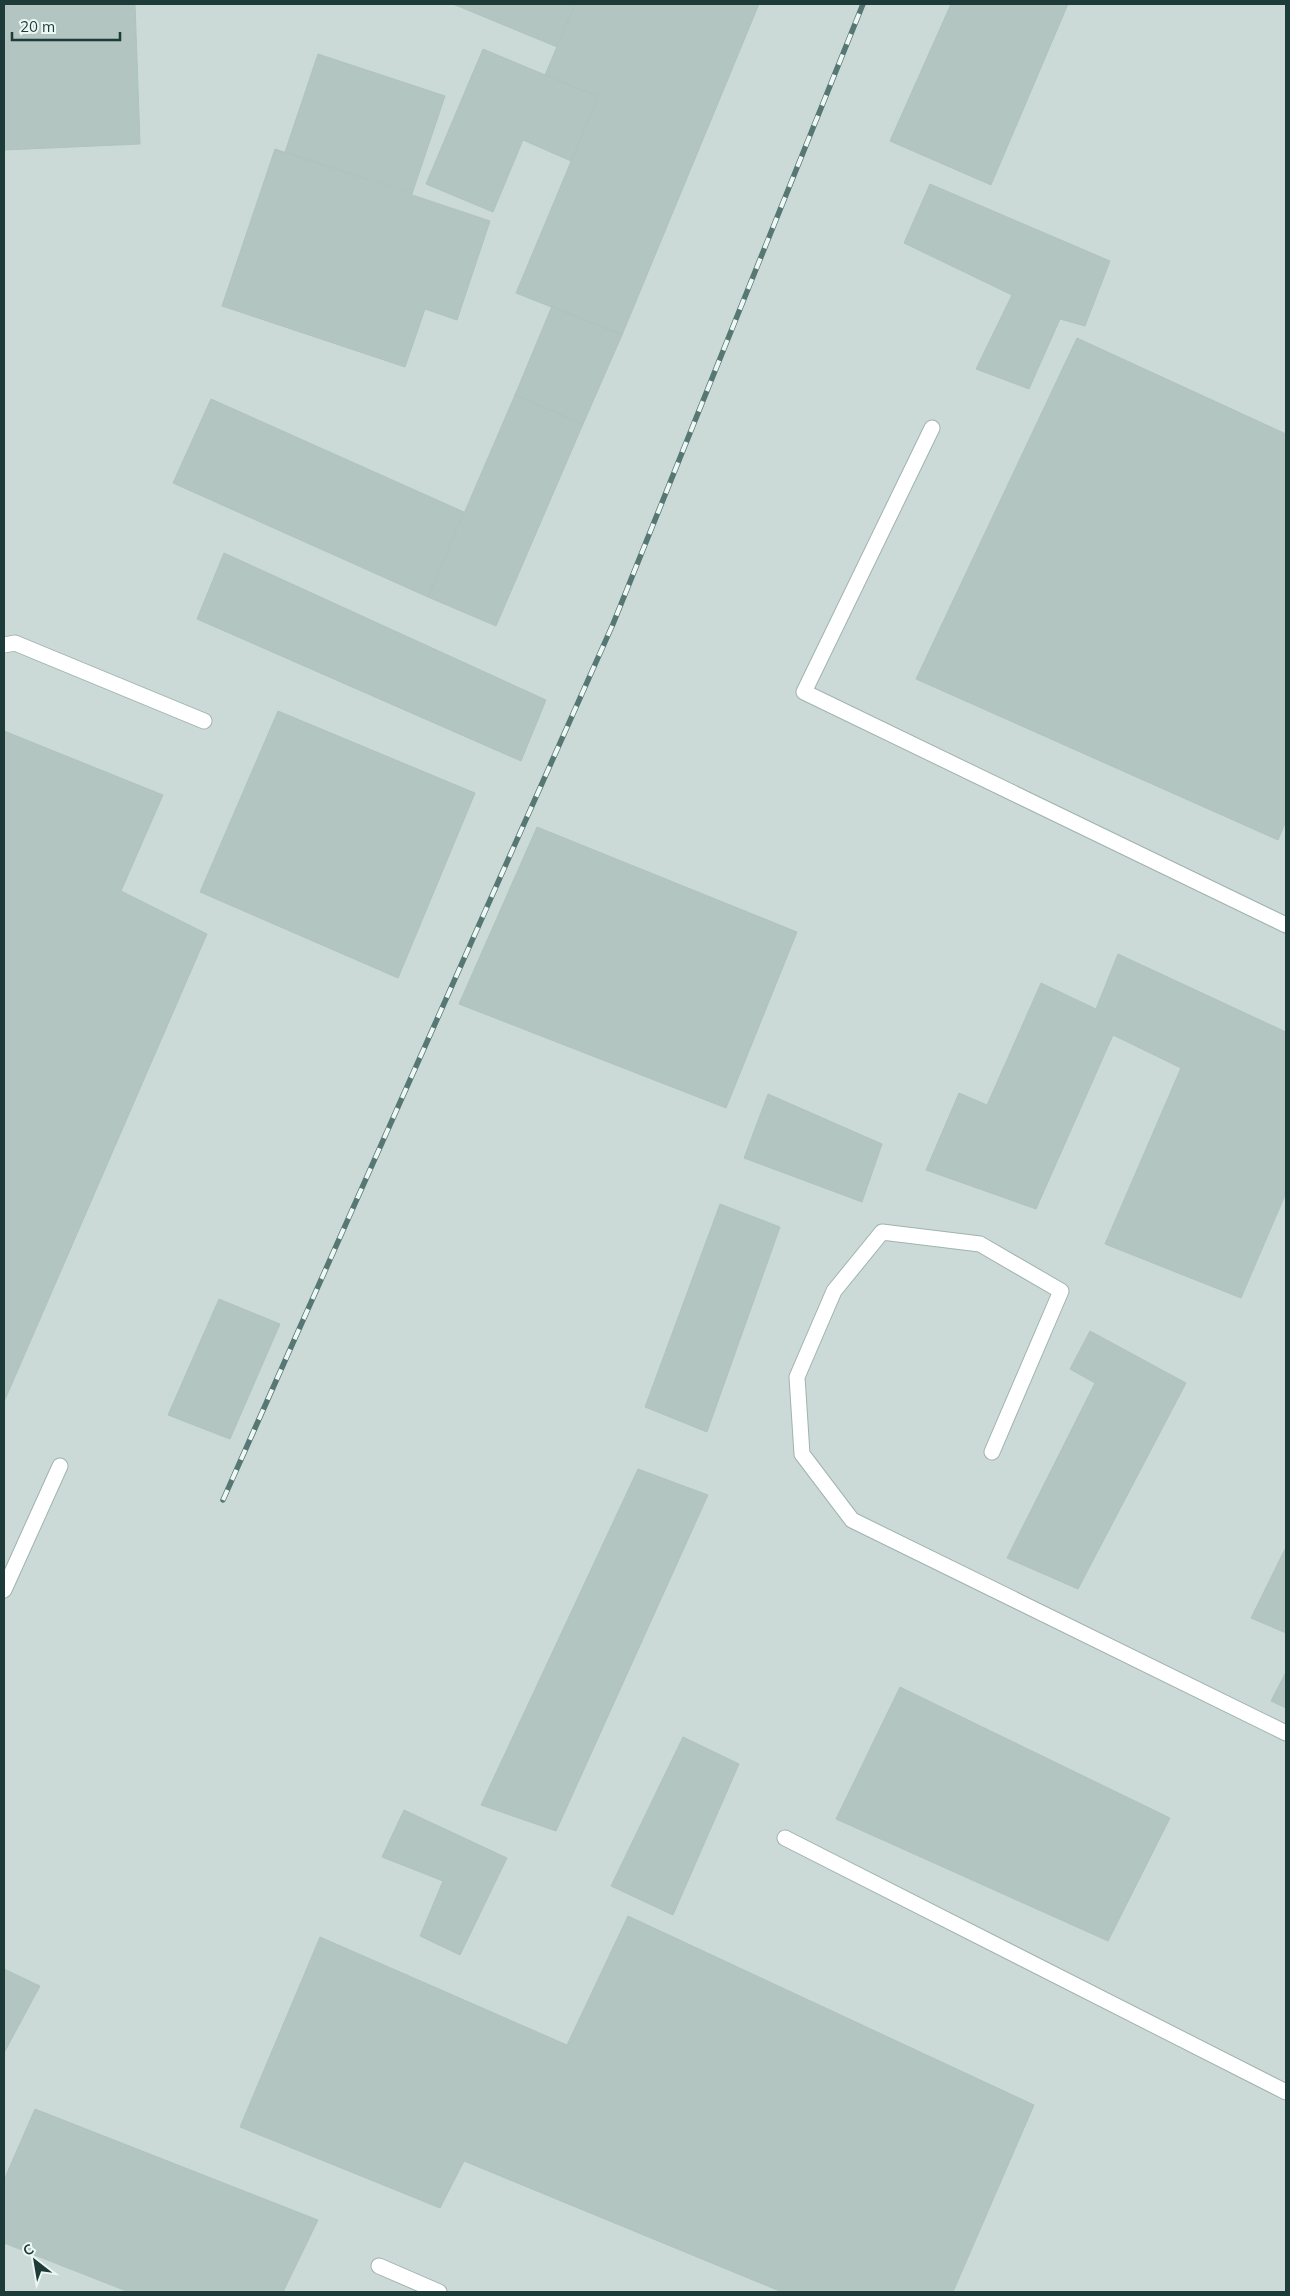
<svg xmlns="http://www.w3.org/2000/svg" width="1290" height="2296" viewBox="0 0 1290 2296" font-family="Mulish,sans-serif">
<rect width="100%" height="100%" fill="#ddebe7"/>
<!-- built -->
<path fill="#cbdad6" d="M 4,4 L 1286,4 L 1286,2292 L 4,2292 Z"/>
<!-- building -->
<path fill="#b2c5c0" stroke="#afc4bf" d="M 4,4 L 135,4 L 140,144 L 4,150 Z
M 453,4 L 575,4 L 557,47 Z
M 575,4 L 759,4 L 622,335 L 516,293 L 598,97 L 545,75 Z
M 951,4 L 1068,4 L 991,185 L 890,141 Z
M 483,49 L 598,97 L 571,161 L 523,140 L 493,212 L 426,184 Z
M 318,54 L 445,96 L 412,194 L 285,152 Z
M 275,149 L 490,221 L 457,320 L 425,309 L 405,367 L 222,306 Z
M 930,184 L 1110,261 L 1085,326 L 1060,319 L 1029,389 L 976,369 L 1012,295 L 904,243 Z
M 552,306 L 622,335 L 583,424 L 515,395 Z
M 1077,338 L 1286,434 L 1286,821 L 1278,840 L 916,679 Z
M 515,395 L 583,424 L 496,626 L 428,597 Z
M 211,399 L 464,512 L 428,597 L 173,483 Z
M 224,553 L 546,700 L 521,761 L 197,619 Z
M 278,711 L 475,793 L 398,978 L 200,892 Z
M 4,731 L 163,795 L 121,891 L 207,934 L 4,1402 Z
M 537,827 L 797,932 L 726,1108 L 459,1004 Z
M 1118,954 L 1286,1032 L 1286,1193 L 1241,1298 L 1105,1244 L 1181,1068 L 1113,1035 L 1036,1209 L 926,1170 L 959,1093 L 987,1105 L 1041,983 L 1096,1009 Z
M 768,1094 L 882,1144 L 862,1202 L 744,1158 Z
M 720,1204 L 780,1227 L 707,1432 L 645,1407 Z
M 219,1299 L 280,1324 L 230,1439 L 168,1415 Z
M 1090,1331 L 1186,1383 L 1078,1589 L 1007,1558 L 1095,1383 L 1070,1369 Z
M 638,1469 L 708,1495 L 556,1831 L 481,1805 Z
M 1286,1547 L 1286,1633 L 1251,1618 Z
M 1286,1672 L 1286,1708 L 1271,1701 Z
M 900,1687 L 1170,1818 L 1108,1941 L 836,1819 Z
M 683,1737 L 739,1764 L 673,1915 L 611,1886 Z
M 404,1810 L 507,1858 L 460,1955 L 420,1936 L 443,1881 L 382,1857 Z
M 628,1916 L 1034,2105 L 953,2292 L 782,2292 L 464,2161 L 440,2208 L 240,2127 L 320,1937 L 567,2045 Z
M 4,1969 L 40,1986 L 4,2053 Z
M 35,2109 L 318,2220 L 283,2292 L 129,2292 L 4,2243 L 4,2180 Z"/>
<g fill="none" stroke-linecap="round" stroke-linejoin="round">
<defs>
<path id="minor" d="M 932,428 L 804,692 L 1286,925
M 4,645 L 15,643 L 204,721
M 992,1452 L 1061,1291 L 980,1244 L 882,1232 L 834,1291 L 797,1377 L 802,1454 L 852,1520 L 1286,1733
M 4,1590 L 60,1466
M 785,1838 L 1286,2092
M 379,2266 L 439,2292"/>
</defs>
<!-- minor casing -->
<use href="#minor" stroke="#a0b3af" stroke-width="17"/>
<!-- minor -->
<use href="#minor" stroke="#fff" stroke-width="15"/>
<defs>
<path id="rail" d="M 223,1500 L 613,624 L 863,4"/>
</defs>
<!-- rail casing -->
<use href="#rail" stroke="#577774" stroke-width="5.5"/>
<!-- rail -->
<use href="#rail" stroke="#edf7f4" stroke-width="4" stroke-dasharray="11" stroke-linecap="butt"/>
</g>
<!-- border -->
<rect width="1290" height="2296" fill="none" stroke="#1d3b38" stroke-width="10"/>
<!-- north arrow -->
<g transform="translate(35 2261) rotate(329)" stroke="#edf7f4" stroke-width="4" paint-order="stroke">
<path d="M0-4L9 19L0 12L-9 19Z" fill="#1d3b38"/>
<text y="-8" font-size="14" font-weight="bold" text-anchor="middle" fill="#1d3b38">С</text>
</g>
<!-- scale -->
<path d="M12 32v8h108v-8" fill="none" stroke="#1d3b38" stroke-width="2.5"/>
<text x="20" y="32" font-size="15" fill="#1d3b38" stroke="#edf7f4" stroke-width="4" paint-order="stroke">20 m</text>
</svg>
